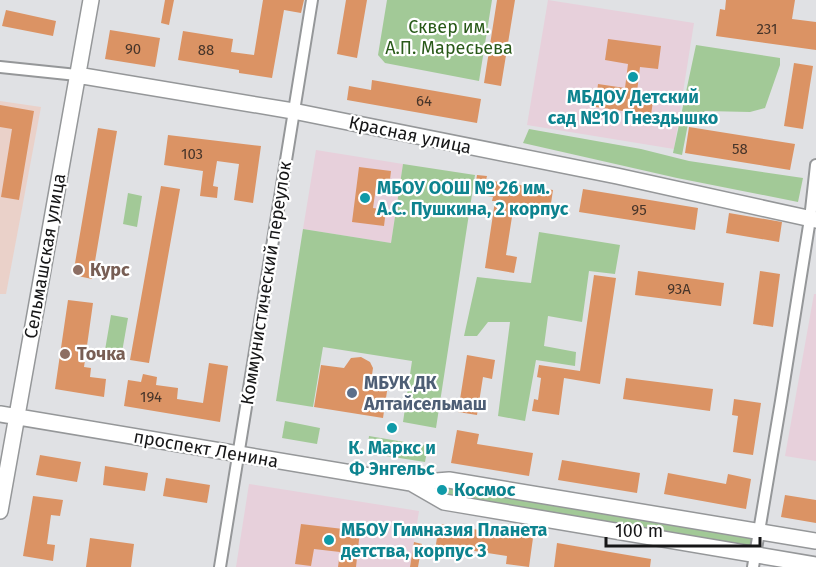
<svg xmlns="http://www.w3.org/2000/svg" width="816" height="567" viewBox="0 0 816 567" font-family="'Fira Sans',sans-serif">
<rect width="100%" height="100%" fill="#e0e1e4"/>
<!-- commercial -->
<path fill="#ead1c9" d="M 0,101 L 41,107 L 6,294 L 0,294 Z"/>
<!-- education -->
<path fill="#e7d0db" d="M 548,0 L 694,23 L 674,149 L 527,125 Z
M 316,150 L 403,164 L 391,243 L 303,229 Z
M 814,294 L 816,294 L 816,461 L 785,456 Z
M 249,484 L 419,511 L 410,567 L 236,567 Z"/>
<!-- green -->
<path fill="#a2c997" d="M 387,0 L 492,0 L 479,81 L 385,63 L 378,55 Z
M 696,45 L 780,58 L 780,65 L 765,108 L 750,112 L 705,111 L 688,124 L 682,155 L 673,153 Z
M 529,129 L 641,149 L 689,161 L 803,178 L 798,202 L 677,178 L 523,143 Z
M 403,164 L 475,175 L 436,428 L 403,422 L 412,361 L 323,347 L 313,407 L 276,401 L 303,229 L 391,243 Z
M 128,193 L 142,196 L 137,227 L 123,224 Z
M 539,232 L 620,245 L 615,274 L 589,271 L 582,322 L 548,316 L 544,346 L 576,352 L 575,366 L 536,360 L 525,421 L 498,416 L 510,322 L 488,322 L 477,336 L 464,336 L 477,277 L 531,283 Z
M 111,315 L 128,318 L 122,352 L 105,350 Z
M 285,421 L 320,428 L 317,444 L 282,438 Z
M 369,436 L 428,446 L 425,462 L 367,453 Z
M 449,484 L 753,534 L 749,551 L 439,494 L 441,487 Z"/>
<!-- building -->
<path fill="#db9364" d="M 165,0 L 174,0 L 169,25 L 161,23 Z
M 263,0 L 304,0 L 301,13 L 284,10 L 272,78 L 239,73 L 239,70 L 178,60 L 183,31 L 233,39 L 231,52 L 254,55 Z
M 346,0 L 367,0 L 357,58 L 337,54 Z
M 497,0 L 515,0 L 501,86 L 484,83 Z
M 726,0 L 795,0 L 792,19 L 816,22 L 816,50 L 716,36 L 720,9 L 725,10 Z
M 6,10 L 56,21 L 53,36 L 2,26 Z
M 110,30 L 160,38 L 155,67 L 105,59 Z
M 608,39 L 661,46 L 658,69 L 640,67 L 637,92 L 654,94 L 651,115 L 595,107 L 598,84 L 625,88 L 628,64 L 605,60 Z
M 794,63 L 813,66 L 803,129 L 784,126 Z
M 372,80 L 481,99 L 477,123 L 347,100 L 349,86 L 371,90 Z
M 0,105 L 34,111 L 19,200 L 1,197 L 12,129 L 0,127 Z
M 689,127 L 795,144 L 790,170 L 685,153 Z
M 98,128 L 117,131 L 92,279 L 73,275 Z
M 168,135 L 261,146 L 253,203 L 234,200 L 239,164 L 217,161 L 213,186 L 218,187 L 217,198 L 200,196 L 203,171 L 164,165 Z
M 359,167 L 391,171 L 389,188 L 376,187 L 373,208 L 386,210 L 384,226 L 352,222 Z
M 477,175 L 487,176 L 486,180 L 553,190 L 550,210 L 514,204 L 506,255 L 517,257 L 514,273 L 485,268 L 495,201 L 492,201 L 493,197 L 474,194 Z
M 161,186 L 180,189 L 149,363 L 130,360 Z
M 583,189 L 698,208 L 695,230 L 579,212 Z
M 729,213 L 782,222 L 779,242 L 726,233 Z
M 638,271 L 724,283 L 721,306 L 635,295 Z
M 760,271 L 780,274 L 773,327 L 753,324 Z
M 594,275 L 616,278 L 600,384 L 564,378 L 559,415 L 532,411 L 534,399 L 538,400 L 541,378 L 537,377 L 539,365 L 580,371 Z
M 68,300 L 93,303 L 84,367 L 91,368 L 90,377 L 106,379 L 104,397 L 55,389 Z
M 467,355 L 495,360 L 492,379 L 483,377 L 477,415 L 458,412 Z
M 361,357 L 370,362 L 373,368 L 372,375 L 389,378 L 383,418 L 314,407 L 321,365 L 344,368 L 351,358 Z
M 209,363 L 228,366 L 220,422 L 124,406 L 128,380 L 141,382 L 143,374 L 157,377 L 156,385 L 178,388 L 177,399 L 203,403 Z
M 626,378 L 713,389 L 710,411 L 623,399 Z
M 734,399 L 761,403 L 753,455 L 733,452 L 738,416 L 732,415 Z
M 457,430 L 479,434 L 477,444 L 533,453 L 529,476 L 451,463 Z
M 40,455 L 81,462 L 77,482 L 36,475 Z
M 562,460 L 640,473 L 637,493 L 558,480 Z
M 105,466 L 148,473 L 145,491 L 103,485 Z
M 668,473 L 726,484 L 728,474 L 751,479 L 746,509 L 664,494 Z
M 166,478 L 210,485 L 207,503 L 163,496 Z
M 785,495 L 816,500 L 816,523 L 781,517 Z
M 33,496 L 63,500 L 60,516 L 51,515 L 47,544 L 55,545 L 53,561 L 23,556 Z
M 301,524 L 360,531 L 356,567 L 338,567 L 340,552 L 314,549 L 311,566 L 295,564 Z
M 439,524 L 533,538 L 529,567 L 506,564 L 507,556 L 455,548 L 455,554 L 435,551 Z
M 90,538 L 134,544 L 131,567 L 86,567 Z
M 414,542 L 422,544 L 418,567 L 410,567 Z
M 557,543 L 651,559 L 650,567 L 554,567 Z"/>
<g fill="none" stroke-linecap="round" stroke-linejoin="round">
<defs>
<path id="street" d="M 0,67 L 77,75
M 220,567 L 312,0
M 753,567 L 781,401 L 810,219 L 816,165"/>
<path id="secondary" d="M 77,75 L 293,111 L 617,176 L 816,220
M 0,414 L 411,483 L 449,480 L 816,541
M 411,483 L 444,502 L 816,565
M 0,511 L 91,0"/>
</defs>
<!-- street casing -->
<use href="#street" stroke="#959799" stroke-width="14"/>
<!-- secondary casing -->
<use href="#secondary" stroke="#959799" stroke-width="18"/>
<!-- street -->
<use href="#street" stroke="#fff" stroke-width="10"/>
<!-- secondary -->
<use href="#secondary" stroke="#fff" stroke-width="15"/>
</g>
<!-- markers -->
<g fill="#0f9aa8" stroke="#fff" stroke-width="2">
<circle cx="633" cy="77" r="6"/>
<circle cx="365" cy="198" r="6"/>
<circle cx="392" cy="428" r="6"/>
<circle cx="442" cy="490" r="6"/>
<circle cx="329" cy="540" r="6"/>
</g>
<g fill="#8d6e63" stroke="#fff" stroke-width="2">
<circle cx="78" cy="270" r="6"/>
<circle cx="65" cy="354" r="6"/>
</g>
<circle fill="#5c6f8a" stroke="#fff" stroke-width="2" cx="352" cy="393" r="6"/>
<g text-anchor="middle" stroke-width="4.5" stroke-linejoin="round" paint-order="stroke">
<!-- number labels -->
<g font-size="15" fill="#47352a">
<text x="767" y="34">231</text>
<text x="133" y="54">90</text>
<text x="206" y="55">88</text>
<text x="424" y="106">64</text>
<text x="740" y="154">58</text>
<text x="192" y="159">103</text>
<text x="639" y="215">95</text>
<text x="679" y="294">93А</text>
<text x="151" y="402">194</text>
</g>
<!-- park labels -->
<g font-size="18" fill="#285918" stroke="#fff">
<text x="449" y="33">Сквер им.<tspan x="449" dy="21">А.П. Маресьева</tspan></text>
</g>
<!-- culture labels -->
<g font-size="18" font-weight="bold" fill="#0d838f" stroke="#fff" text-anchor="start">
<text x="633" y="103" text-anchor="middle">МБДОУ Детский<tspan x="633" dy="21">сад №10 Гнездышко</tspan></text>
<text x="377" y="194">МБОУ ООШ № 26 им.<tspan x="377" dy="21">А.С. Пушкина, 2 корпус</tspan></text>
<text x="392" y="454" text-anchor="middle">К. Маркс и<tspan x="392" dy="21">Ф Энгельс</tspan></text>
<text x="454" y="496">Космос</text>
<text x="341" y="536">МБОУ Гимназия Планета<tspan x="341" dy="21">детства, корпус 3</tspan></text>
</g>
<!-- street labels -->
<g font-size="18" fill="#161617" stroke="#fff">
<text transform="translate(410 135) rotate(12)" y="6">Красная улица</text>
<text transform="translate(45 256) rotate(-80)" y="6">Сельмашская улица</text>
<text transform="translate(266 283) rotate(-81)" y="6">Коммунистический переулок</text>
<text transform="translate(206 449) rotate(10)" y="6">проспект Ленина</text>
</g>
<!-- education labels -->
<g font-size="18" font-weight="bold" fill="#785e54" stroke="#fff" text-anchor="start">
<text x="90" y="276">Курс</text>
<text x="77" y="360">Точка</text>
</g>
<!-- service labels -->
<g font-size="18" font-weight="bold" fill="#4e5e75" stroke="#fff" text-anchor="start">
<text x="364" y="389">МБУК ДК<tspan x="364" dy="21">Алтайсельмаш</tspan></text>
</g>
</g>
<!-- scale -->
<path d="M606 537v9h154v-9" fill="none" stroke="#161617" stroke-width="3"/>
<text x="615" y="537" font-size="18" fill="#161617" stroke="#ffffff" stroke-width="4.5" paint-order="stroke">100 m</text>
</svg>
